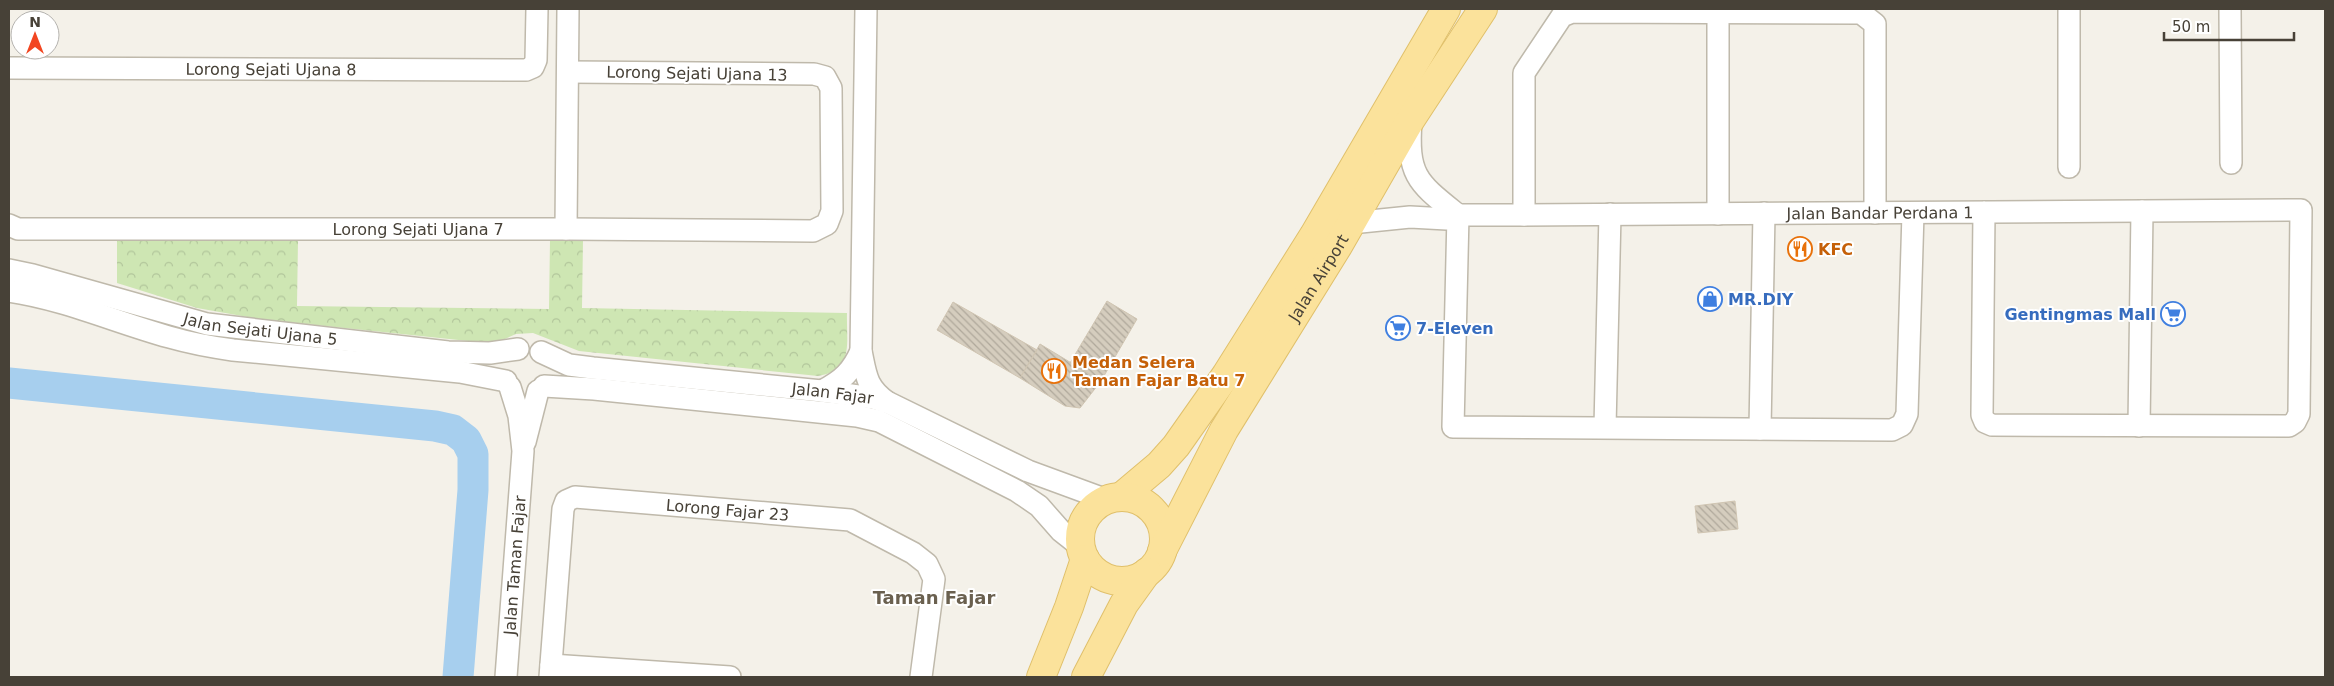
<svg xmlns="http://www.w3.org/2000/svg" width="2334" height="686" viewBox="0 0 2334 686" font-family="'DejaVu Sans',sans-serif">
<defs>
<pattern id="forest-crowns" width="20" height="18" patternUnits="userSpaceOnUse" patternTransform="scale(1.25)"><rect width="20" height="18" fill="#cee6b3"/><path d="M2 6a3 3 0 1 1 6 0M12 15a3 3 0 1 1 6 0" fill="none" stroke="#b2c69b"/></pattern>
<pattern id="building-back-hatch" width="6" height="6" patternUnits="userSpaceOnUse" patternTransform="scale(1.25)"><rect width="6" height="6" fill="#d5cdbe"/><path d="M-1 5l2 2M0 0l6 6M5-1l2 2" fill="none" stroke="#afa89b"/></pattern>
</defs>
<rect width="100%" height="100%" fill="#f4f1e9"/>
<!-- forest -->
<path fill="url(#forest-crowns)" d="M 117,239 L 298,240 L 297,306 L 549,309 L 550,240 L 583,240 L 582,308 L 847,313 C 846,342 855,370 818,376 L 579,351 L 533,333 L 516,334 L 498,342 L 487,343 L 259,319 L 197,308 L 117,283 Z"/>
<g fill="none" stroke-linecap="round" stroke-linejoin="round">
<!-- river -->
<path stroke="#a7cfee" stroke-width="31" d="M 9,383 L 435,426 L 453,430 L 466,440 L 473,454 L 473,490 L 458,677"/>
</g>
<!-- building -->
<path fill="url(#building-back-hatch)" stroke="#d0c5b2" d="M 1107,301 L 1137,319 L 1101,381 L 1070,363 Z
M 953,302 L 1037,350 L 1020,378 L 937,330 Z
M 1040,344 L 1101,381 L 1080,408 L 1065,406 L 1020,378 Z
M 1735,501 L 1738,529 L 1698,533 L 1695,506 Z"/>
<g fill="none" stroke-linecap="round" stroke-linejoin="round">
<defs>
<g id="minor">
<path d="M 866,9 L 861,351 C 866,375 866,387 887,402"/>
<path d="M 2230,9 L 2231,163"/>
<path d="M 1718,13 L 1718,214"/>
<path id="s1" d="M 9,68 L 526,70 L 533,67 L 536,60 L 537,9"/>
<path d="M 1411,120 C 1407,176 1417,182 1458,215"/>
<path d="M 2069,167 L 2069,9"/>
<path d="M 1458,215 L 1453,427 L 1892,430 L 1902,425 L 1907,414 L 1913,213"/>
<path d="M 1524,215 L 1524,73 L 1562,16 L 1572,12 L 1861,13 L 1875,24 L 1875,213"/>
<path id="s2" d="M 1351,223 L 1410,217 L 1447,219 L 1458,215 L 1524,215 L 2301,210 L 2299,414 L 2295,422 L 2289,426 L 1992,425 L 1985,422 L 1982,415 L 1984,212"/>
<path id="s3" d="M 9,225 L 18,229 L 566,229 L 813,231 L 827,224 L 832,211 L 831,88 L 825,77 L 814,74 L 568,72"/>
<path d="M 566,229 L 568,9"/>
<path id="s4" d="M 9,270 L 33,275 L 207,324 L 448,352 L 490,353 L 518,349"/>
<path d="M 9,291 C 64,299 115,322 169,337 C 190,343 211,347 233,350 L 460,372 L 506,381"/>
<path id="s5" d="M 541,352 L 569,365 L 593,368 L 822,391 L 873,398 L 889,403 L 1028,471 L 1107,500"/>
<path d="M 544,386 L 594,389 L 857,416 L 879,421 L 1017,491 L 1039,506 L 1061,531 L 1080,546"/>
<path d="M 822,391 C 843,380 852,371 861,351"/>
<path d="M 2139,426 L 2142,211"/>
<path d="M 1605,427 L 1610,214"/>
<path d="M 1760,429 L 1764,213"/>
<path d="M 525,442 L 538,391"/>
<path d="M 551,665 L 730,677"/>
<path id="s6" d="M 506,677 L 523,451 L 519,416 L 510,387"/>
<path id="s7" d="M 550,677 L 563,509 L 566,501 L 575,497 L 850,520 L 913,553 L 927,564 L 934,579 L 921,677"/>
</g>
<g id="major">
<path d="M 1121,497 L 1159,465 L 1176,446 L 1226,375 L 1314,235 L 1446,9"/>
<circle cx="1122" cy="539" r="42"/>
<path id="s8" d="M 1162,551 L 1224,430 L 1338,246 L 1411,119 L 1483,9"/>
<path d="M 1041,677 L 1069,607 L 1085,559"/>
<path d="M 1086,677 L 1124,604 L 1147,572"/>
</g>
</defs>
<!-- minor casing -->
<use href="#minor" stroke="#bfb9ab" stroke-width="24"/>
<!-- major casing -->
<use href="#major" stroke="#e0c06b" stroke-width="30"/>
<!-- minor -->
<use href="#minor" stroke="#fff" stroke-width="21"/>
<!-- major -->
<use href="#major" stroke="#fbe29b" stroke-width="28"/>
</g>
<!-- icons -->
<defs>
<symbol id="restaurant-ring" viewBox="-11 -11 22 22"><circle r="9.5" fill="#fff" stroke="#e8710a" stroke-width="1.5"/><path d="M-5-6h1v4h1v-4h1v4h1v-4h1v5L-1.5 .5V6h-2V.5L-5-1ZM5-6V6H3V1.5H1.5Q1.5-4 5-6Z" fill="#e8710a"/></symbol>
<symbol id="shop-ring" viewBox="-11 -11 22 22"><circle r="9.5" fill="#fff" stroke="#3f7fe0" stroke-width="1.5"/><path d="M-5-2.5h2.3a2.7 3.5 0 0 1 5.4 0H5L5.5 6h-11ZM-1.5-2.5h3a1.5 2.3 0 0 0-3 0Z" fill="#3f7fe0"/></symbol>
<symbol id="supermarket-ring" viewBox="-11 -11 22 22"><circle r="9.5" fill="#fff" stroke="#3f7fe0" stroke-width="1.5"/><path d="M-6-5.5h2.5l.6 2H6L4.5 2H-2.5L-4.4-4H-6ZM-1.5 3.2a1.3 1.3 0 1 0 .1 0ZM3 3.2a1.3 1.3 0 1 0 .1 0Z" fill="#3f7fe0"/></symbol>
</defs>
<g fill-rule="evenodd">
<use href="#restaurant-ring" x="1786" y="235" width="28" height="28"/>
<use href="#shop-ring" x="1696" y="285" width="28" height="28"/>
<use href="#supermarket-ring" x="2159" y="300" width="28" height="28"/>
<use href="#supermarket-ring" x="1384" y="314" width="28" height="28"/>
<use href="#restaurant-ring" x="1040" y="357" width="28" height="28"/>
</g>
<g text-anchor="middle" stroke-width="4" stroke-linejoin="round" paint-order="stroke">
<!-- street labels -->
<g font-size="16" fill="#474137" stroke="#fff">
<text dy="6" stroke="none"><textPath href="#s1" startOffset="262">Lorong Sejati Ujana 8</textPath></text>
<text transform="translate(697 73) rotate(1)" y="6">Lorong Sejati Ujana 13</text>
<text dy="6" stroke="none"><textPath href="#s2" startOffset="530">Jalan Bandar Perdana 1</textPath></text>
<text dy="6" stroke="none"><textPath href="#s3" startOffset="410">Lorong Sejati Ujana 7</textPath></text>
<text dy="6" stroke="none"><textPath href="#s8" startOffset="315">Jalan Airport</textPath></text>
<text dy="6" stroke="none"><textPath href="#s4" startOffset="259">Jalan Sejati Ujana 5</textPath></text>
<text dy="6" stroke="none"><textPath href="#s5" startOffset="296">Jalan Fajar</textPath></text>
<text dy="6" stroke="none"><textPath href="#s7" startOffset="340">Lorong Fajar 23</textPath></text>
<text dy="6" stroke="none"><textPath href="#s6" startOffset="112">Jalan Taman Fajar</textPath></text>
</g>
<!-- food labels -->
<g font-size="16" font-weight="bold" fill="#c56008" stroke="#fff" text-anchor="start">
<text x="1818" y="255">KFC</text>
<text x="1072" y="368">Medan Selera<tspan x="1072" dy="18">Taman Fajar Batu 7</tspan></text>
</g>
<!-- shop labels -->
<g font-size="16" font-weight="bold" fill="#366cbe" stroke="#fff" text-anchor="start">
<text x="1728" y="305">MR.DIY</text>
<text x="2156" y="320" text-anchor="end">Gentingmas Mall</text>
<text x="1416" y="334">7-Eleven</text>
</g>
<!-- neighbourhood labels -->
<g font-size="18" font-weight="bold" fill="#6a604f" stroke="#fff">
<text x="934" y="604">Taman Fajar</text>
</g>
</g>
<!-- border -->
<rect width="2334" height="686" fill="none" stroke="#474137" stroke-width="20"/>
<!-- north arrow -->
<g transform="translate(35 35)"><circle r="24" fill="#ffffff" stroke="#b5b3af"/>
<path d="M0-4L9 19L0 12L-9 19Z" fill="#f24621"/>
<text y="-8" font-size="14" font-weight="bold" text-anchor="middle" fill="#474137">N</text>
</g>
<!-- scale -->
<path d="M2164 32v8h130v-8" fill="none" stroke="#474137" stroke-width="2.5"/>
<text x="2172" y="32" font-size="15" fill="#474137" stroke="#ffffff" stroke-width="4" paint-order="stroke">50 m</text>
</svg>
